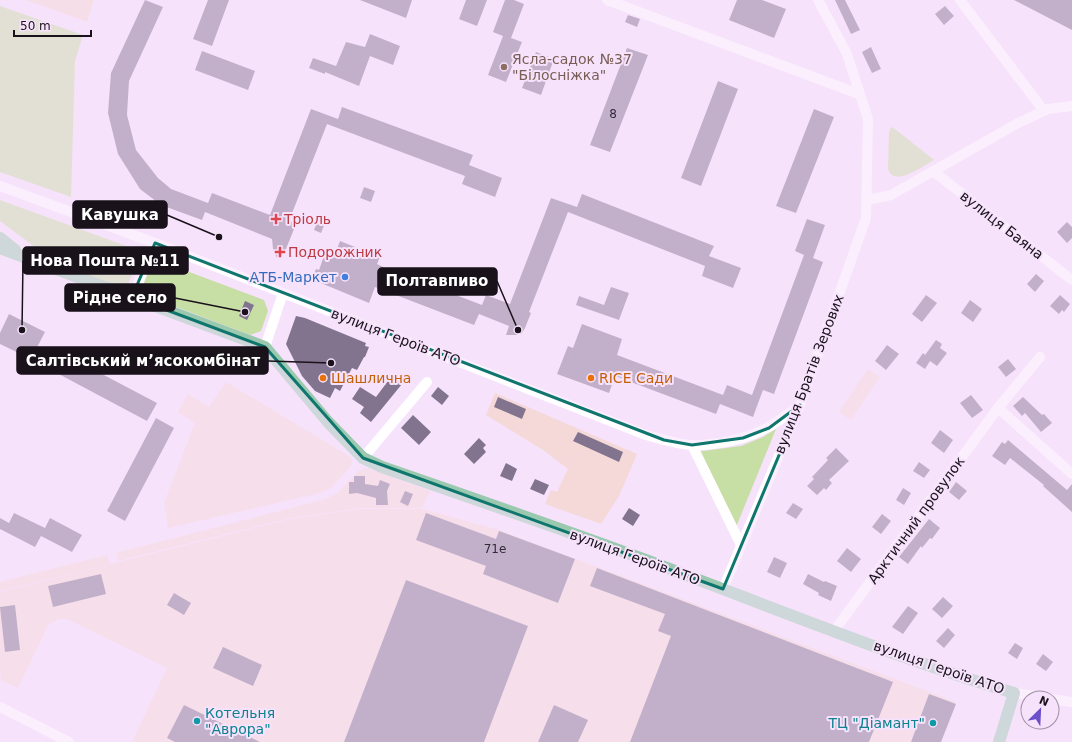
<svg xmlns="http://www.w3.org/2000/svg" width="1072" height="742" viewBox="0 0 1072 742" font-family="'DejaVu Sans',sans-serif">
<rect width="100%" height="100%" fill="#f7e2fc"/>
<!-- commercial -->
<path fill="#f3dad2" d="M 26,0 L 94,0 L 87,22 Z"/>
<!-- industrial -->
<path fill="#f4d9d8" d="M 868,369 L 880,377 L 851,420 L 839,412 Z
M 226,382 L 349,456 L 352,460 L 351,466 L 331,488 L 320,493 L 168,528 L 164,503 L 195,423 L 178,412 L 188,394 L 209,407 Z
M 495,393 L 637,454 L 619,496 L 601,524 L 545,504 L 551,490 L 557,492 L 568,469 L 543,450 L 486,415 Z
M 367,468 L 430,491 L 422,508 L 361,508 L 290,518 L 118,561 L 116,553 L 326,499 L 339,492 L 358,471 Z
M 361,509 L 423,509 L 499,530 L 956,702 L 941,742 L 132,742 L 167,668 L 67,619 L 59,619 L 48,625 L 18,688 L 1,680 L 0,669 L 0,592 L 290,519 Z
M 107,555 L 110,564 L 0,591 L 0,582 Z"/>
<!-- green -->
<path fill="#c7dea5" d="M 0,6 L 83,35 L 75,61 L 71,197 L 0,172 Z
M 891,127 L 895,129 L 934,160 C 923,166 894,188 888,169 L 889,132 Z
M 0,200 L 143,252 L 127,286 L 125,288 L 59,265 L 0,221 Z
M 160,261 L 264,300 L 268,311 L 261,331 L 250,335 L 145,295 L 143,286 L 150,267 Z
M 776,429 L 734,532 L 696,452 L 741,446 L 763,437 Z"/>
<!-- building -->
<path fill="#82748e" d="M 145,0 L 163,7 L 129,81 L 127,115 L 136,150 L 158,178 L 171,189 L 208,203 L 212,193 L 270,215 L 311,109 L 338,119 L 342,107 L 473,155 L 469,165 L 502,178 L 495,197 L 462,184 L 465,176 L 327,124 L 289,221 L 296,224 L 284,254 L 279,252 L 277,258 L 273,249 L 272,239 L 205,212 L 202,220 L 161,205 L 140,189 L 118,154 L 108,113 L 111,73 Z
M 208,0 L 229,0 L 212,46 L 193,39 Z
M 360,0 L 412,0 L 406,18 Z
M 466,0 L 487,0 L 477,26 L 459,19 Z
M 505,0 L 514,0 L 524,4 L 511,38 L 522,42 L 506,82 L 488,75 L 503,36 L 493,32 Z
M 737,0 L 762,0 L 786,9 L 774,38 L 729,20 Z
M 835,0 L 845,0 L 860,30 L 851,34 Z
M 1014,0 L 1072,0 L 1072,30 Z
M 945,6 L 954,16 L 944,25 L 935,14 Z
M 628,15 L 640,19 L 637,27 L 625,22 Z
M 370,34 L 400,46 L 393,65 L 370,56 L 359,86 L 325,72 L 325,74 L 309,68 L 313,58 L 336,66 L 346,42 L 365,47 Z
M 871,47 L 881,69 L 872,73 L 862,52 Z
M 627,48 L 648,55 L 610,152 L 590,145 Z
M 202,51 L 255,71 L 248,90 L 195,70 Z
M 536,52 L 554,59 L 541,95 L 522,88 Z
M 718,81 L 738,89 L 701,186 L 681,178 Z
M 814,109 L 834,117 L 796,213 L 776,206 Z
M 364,187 L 375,191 L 371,202 L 360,198 Z
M 582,194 L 714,246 L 709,256 L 741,268 L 733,288 L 702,276 L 705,266 L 568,212 L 529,312 L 531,313 L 525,328 L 522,333 L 516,335 L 506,335 L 509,326 L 479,314 L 474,325 L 375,287 L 369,303 L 316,281 L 314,274 L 316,269 L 319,270 L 325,253 L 334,257 L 340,241 L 380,257 L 377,264 L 385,268 L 482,305 L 486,295 L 510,304 L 551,198 L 577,207 Z
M 807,219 L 825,225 L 813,258 L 823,262 L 774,394 L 763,390 L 753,417 L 720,404 L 716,414 L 615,376 L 609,393 L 557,374 L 568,346 L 573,348 L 582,324 L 622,339 L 617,355 L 723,395 L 727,385 L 752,395 L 804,255 L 795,251 Z
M 318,220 L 325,223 L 321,233 L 314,230 Z
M 1067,222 L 1072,227 L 1072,238 L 1067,243 L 1057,232 Z
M 1036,274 L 1044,281 L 1035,292 L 1027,284 Z
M 611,287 L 629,293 L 619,320 L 576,305 L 579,296 L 604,305 Z
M 926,295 L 937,303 L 922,322 L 912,314 Z
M 1060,295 L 1070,304 L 1064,312 L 1062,310 L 1059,314 L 1050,306 Z
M 970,300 L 982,309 L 973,322 L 961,313 Z
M 245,301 L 254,305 L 247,320 L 239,316 Z
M 9,314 L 45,332 L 31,359 L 0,344 L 0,333 Z
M 296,316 L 305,318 L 366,343 L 365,346 L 369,347 L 365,357 L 364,357 L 357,370 L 352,368 L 340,391 L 335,388 L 330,398 L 315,391 L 302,376 L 286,344 Z
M 936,340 L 942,344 L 940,348 L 947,353 L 937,366 L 930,361 L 925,369 L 916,363 L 923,353 L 925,355 Z
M 887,345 L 899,354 L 886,370 L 875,361 Z
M 64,354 L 157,403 L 147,421 L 55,372 Z
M 1008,359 L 1016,369 L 1006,377 L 998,367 Z
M 391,377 L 402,384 L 371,422 L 360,413 L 364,407 L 352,399 L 360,387 L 376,397 Z
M 438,387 L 449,396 L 442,405 L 431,396 Z
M 971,395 L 983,410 L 972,418 L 960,403 Z
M 498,397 L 526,409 L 522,419 L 494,407 Z
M 1023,397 L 1042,415 L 1044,414 L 1052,423 L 1041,432 L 1025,413 L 1022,416 L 1013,406 Z
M 413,415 L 431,432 L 419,445 L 401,428 Z
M 156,418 L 174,428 L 125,521 L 107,511 Z
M 940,430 L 953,440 L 944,453 L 931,443 Z
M 578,432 L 623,452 L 619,462 L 573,441 Z
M 479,438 L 486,445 L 483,448 L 486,452 L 474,464 L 464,454 Z
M 1008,440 L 1067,490 L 1072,484 L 1072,512 L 1043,486 L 1044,485 L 1010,458 L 1005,465 L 992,456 L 1002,442 L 1005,444 Z
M 836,448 L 849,461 L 829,480 L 832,483 L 826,490 L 824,488 L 817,495 L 807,486 L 814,479 L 812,477 L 828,460 L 826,458 Z
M 919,462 L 930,470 L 924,478 L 913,471 Z
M 506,463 L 517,469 L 512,481 L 500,476 Z
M 354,476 L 365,476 L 365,484 L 378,486 L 380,480 L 390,484 L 387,491 L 388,505 L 376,505 L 376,498 L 357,493 L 349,494 L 349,482 L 354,482 Z
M 535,479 L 549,485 L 544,495 L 530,489 Z
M 956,482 L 967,491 L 959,500 L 949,492 Z
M 903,488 L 911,493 L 904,505 L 896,500 Z
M 405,491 L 413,494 L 408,506 L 400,502 Z
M 793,503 L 803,509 L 796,519 L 786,513 Z
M 629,508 L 640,515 L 633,526 L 622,519 Z
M 14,513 L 45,528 L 50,518 L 82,535 L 72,552 L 41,536 L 35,547 L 0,529 L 0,518 L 9,523 Z
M 426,513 L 496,539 L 499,531 L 575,559 L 558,603 L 483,574 L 486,566 L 416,540 Z
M 882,514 L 891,521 L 881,534 L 872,527 Z
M 929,519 L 940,528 L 932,539 L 930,538 L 922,548 L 921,546 L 908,564 L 899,557 Z
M 847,548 L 861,559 L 851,572 L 837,561 Z
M 774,557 L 787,563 L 780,578 L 767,572 Z
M 597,568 L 893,682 L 869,742 L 630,742 L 671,636 L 658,631 L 665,614 L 590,586 Z
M 101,574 L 106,594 L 53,607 L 48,586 Z
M 808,574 L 824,582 L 825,581 L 837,586 L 831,601 L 818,595 L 819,593 L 803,584 Z
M 406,580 L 528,626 L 484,742 L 344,742 Z
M 174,593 L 191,603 L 184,615 L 167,605 Z
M 943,597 L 953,606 L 942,618 L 932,609 Z
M 15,605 L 20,650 L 5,652 L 0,607 Z
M 908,606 L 918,613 L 903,634 L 892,627 Z
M 948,628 L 955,635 L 944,648 L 936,641 Z
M 1015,643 L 1023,648 L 1017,659 L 1008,653 Z
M 223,647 L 262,665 L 253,686 L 213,668 Z
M 1043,654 L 1053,662 L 1046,671 L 1036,664 Z
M 929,694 L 956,704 L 941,742 L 911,742 Z
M 184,705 L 260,742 L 175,742 L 167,738 Z
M 554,705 L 588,720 L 578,742 L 538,742 Z"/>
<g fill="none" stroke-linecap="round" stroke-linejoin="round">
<!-- minor -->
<path stroke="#fff" stroke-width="10" d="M 607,0 L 859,94
M 960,0 L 1044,111
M 933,171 L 1072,280
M 0,186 L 155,243 L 646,435 C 661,439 676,444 692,445 C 701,446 711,444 720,443 C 753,438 774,426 800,405
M 867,200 L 891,195 L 1018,123 L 1048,109 L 1072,106
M 132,297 L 155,243
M 265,347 L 283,293
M 998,408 L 1040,357
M 692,445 L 741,545
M 363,458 L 427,382
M 723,589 L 800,405 L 866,218 L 868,119 L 847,54 L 818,0
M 834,631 L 998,408 L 1072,474
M 1014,693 L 1048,698
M 1052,699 L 1072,702
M 0,707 L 69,742"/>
<!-- major -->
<path stroke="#9bc9af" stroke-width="12" d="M 0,238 L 15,250
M 0,248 L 265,347 L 328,422 L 363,458 L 382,467 C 481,501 580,535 678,572 C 789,614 900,659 1014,693 L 999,742"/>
</g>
<!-- marked area -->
<path d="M0 0H1072V742H0ZM 155,243 L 664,440 L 692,445 L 743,438 L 769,428 L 800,405 L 723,589 L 363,458 L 265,347 L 132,297 Z" fill="#f7e2fc" fill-opacity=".55" fill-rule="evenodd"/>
<path fill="none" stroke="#0f766e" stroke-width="3" stroke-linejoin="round" d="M 155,243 L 664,440 L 692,445 L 743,438 L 769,428 L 800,405 L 723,589 L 363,458 L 265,347 L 132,297 Z"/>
<!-- markers -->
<circle fill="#8d6e63" stroke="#f7e2fc" stroke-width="1.5" cx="504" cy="67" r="4"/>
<g fill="#e0444e" stroke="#f7e2fc" stroke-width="1.5">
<path d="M274 213h4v4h4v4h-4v4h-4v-4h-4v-4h4z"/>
<path d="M278 246h4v4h4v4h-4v4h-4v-4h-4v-4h4z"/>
</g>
<circle fill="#3f7fe0" stroke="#f7e2fc" stroke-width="1.5" cx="345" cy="277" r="4"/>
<g fill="#e8710a" stroke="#f7e2fc" stroke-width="1.5">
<circle cx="323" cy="378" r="4"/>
<circle cx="591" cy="378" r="4"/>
</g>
<g fill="#0f9aa8" stroke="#f7e2fc" stroke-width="1.5">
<circle cx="197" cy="721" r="4"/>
<circle cx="933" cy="723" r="4"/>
</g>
<g text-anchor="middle" stroke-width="4" stroke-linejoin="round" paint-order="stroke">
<!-- number labels -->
<g font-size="12" fill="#332a38">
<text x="613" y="118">8</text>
<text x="495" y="553">71е</text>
</g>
<!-- education labels -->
<g font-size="14" fill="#785e54" stroke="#f7e2fc" text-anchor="start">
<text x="512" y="64">Ясла-садок №37<tspan x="512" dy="16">"Білосніжка"</tspan></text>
</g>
<!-- health labels -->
<g font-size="14" fill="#be3a42" stroke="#f7e2fc" text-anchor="start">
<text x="284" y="224">Тріоль</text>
<text x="288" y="257">Подорожник</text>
</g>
<!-- street labels -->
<g font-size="14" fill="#19121b" stroke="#f7e2fc">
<text transform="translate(1002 225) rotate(38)" y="5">вулиця Баяна</text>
<text transform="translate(396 337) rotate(21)" y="5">вулиця Героїв АТО</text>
<text transform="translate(809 374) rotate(-69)" y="5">вулиця Братів Зерових</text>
<text transform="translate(916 520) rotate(-54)" y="5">Арктичний провулок</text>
<text transform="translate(635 557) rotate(20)" y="5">вулиця Героїв АТО</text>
<text transform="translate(939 667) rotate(19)" y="5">вулиця Героїв АТО</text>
</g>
<!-- shop labels -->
<g font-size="14" fill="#366cbe" stroke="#f7e2fc" text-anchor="end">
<text x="337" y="282">АТБ-Маркет</text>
</g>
<!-- food labels -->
<g font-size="14" fill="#c56008" stroke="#f7e2fc" text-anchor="start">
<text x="331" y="383">Шашлична</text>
<text x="599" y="383">RICE Сади</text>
</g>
<!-- culture labels -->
<g font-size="14" fill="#0d838f" stroke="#f7e2fc" text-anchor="start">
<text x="205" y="718">Котельня<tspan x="205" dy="16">"Аврора"</tspan></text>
<text x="925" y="728" text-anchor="end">ТЦ "Діамант"</text>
</g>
</g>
<!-- callouts -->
<path fill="none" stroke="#19121b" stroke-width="1.5" d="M219 237L167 215M22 330L23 261M518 330L497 281M245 312L175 298M331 363L268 361"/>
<g fill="#19121b" stroke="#f7e2fc" stroke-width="1.5">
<circle cx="219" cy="237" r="4"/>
<circle cx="22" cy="330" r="4"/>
<circle cx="518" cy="330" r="4"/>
<circle cx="245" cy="312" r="4"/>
<circle cx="331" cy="363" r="4"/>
</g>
<g fill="#19121b" stroke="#19121b" stroke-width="1.5">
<rect x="73" y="201" width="94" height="27" rx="4"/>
<rect x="23" y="247" width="165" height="27" rx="4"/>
<rect x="378" y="268" width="119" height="27" rx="4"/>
<rect x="65" y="284" width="110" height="27" rx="4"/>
<rect x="17" y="347" width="251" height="27" rx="4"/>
</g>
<g font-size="15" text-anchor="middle" font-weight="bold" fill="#fff">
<text x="120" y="220">Кавушка</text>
<text x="105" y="266">Нова Пошта №11</text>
<text x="437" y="286">Полтавпиво</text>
<text x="120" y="303">Рідне село</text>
<text x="143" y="366">Салтівський мʼясокомбінат</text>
</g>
<!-- north arrow -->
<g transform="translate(1040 710) rotate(24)"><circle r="19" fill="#f7e2fc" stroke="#9e8fa2"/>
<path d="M0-3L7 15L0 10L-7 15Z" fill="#6c50c9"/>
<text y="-6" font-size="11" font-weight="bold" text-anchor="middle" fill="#19121b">N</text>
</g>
<!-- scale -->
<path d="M14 30v6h77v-6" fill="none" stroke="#19121b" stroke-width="2"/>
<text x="20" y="30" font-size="12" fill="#19121b" stroke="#f7e2fc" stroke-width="3" paint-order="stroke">50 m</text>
</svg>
